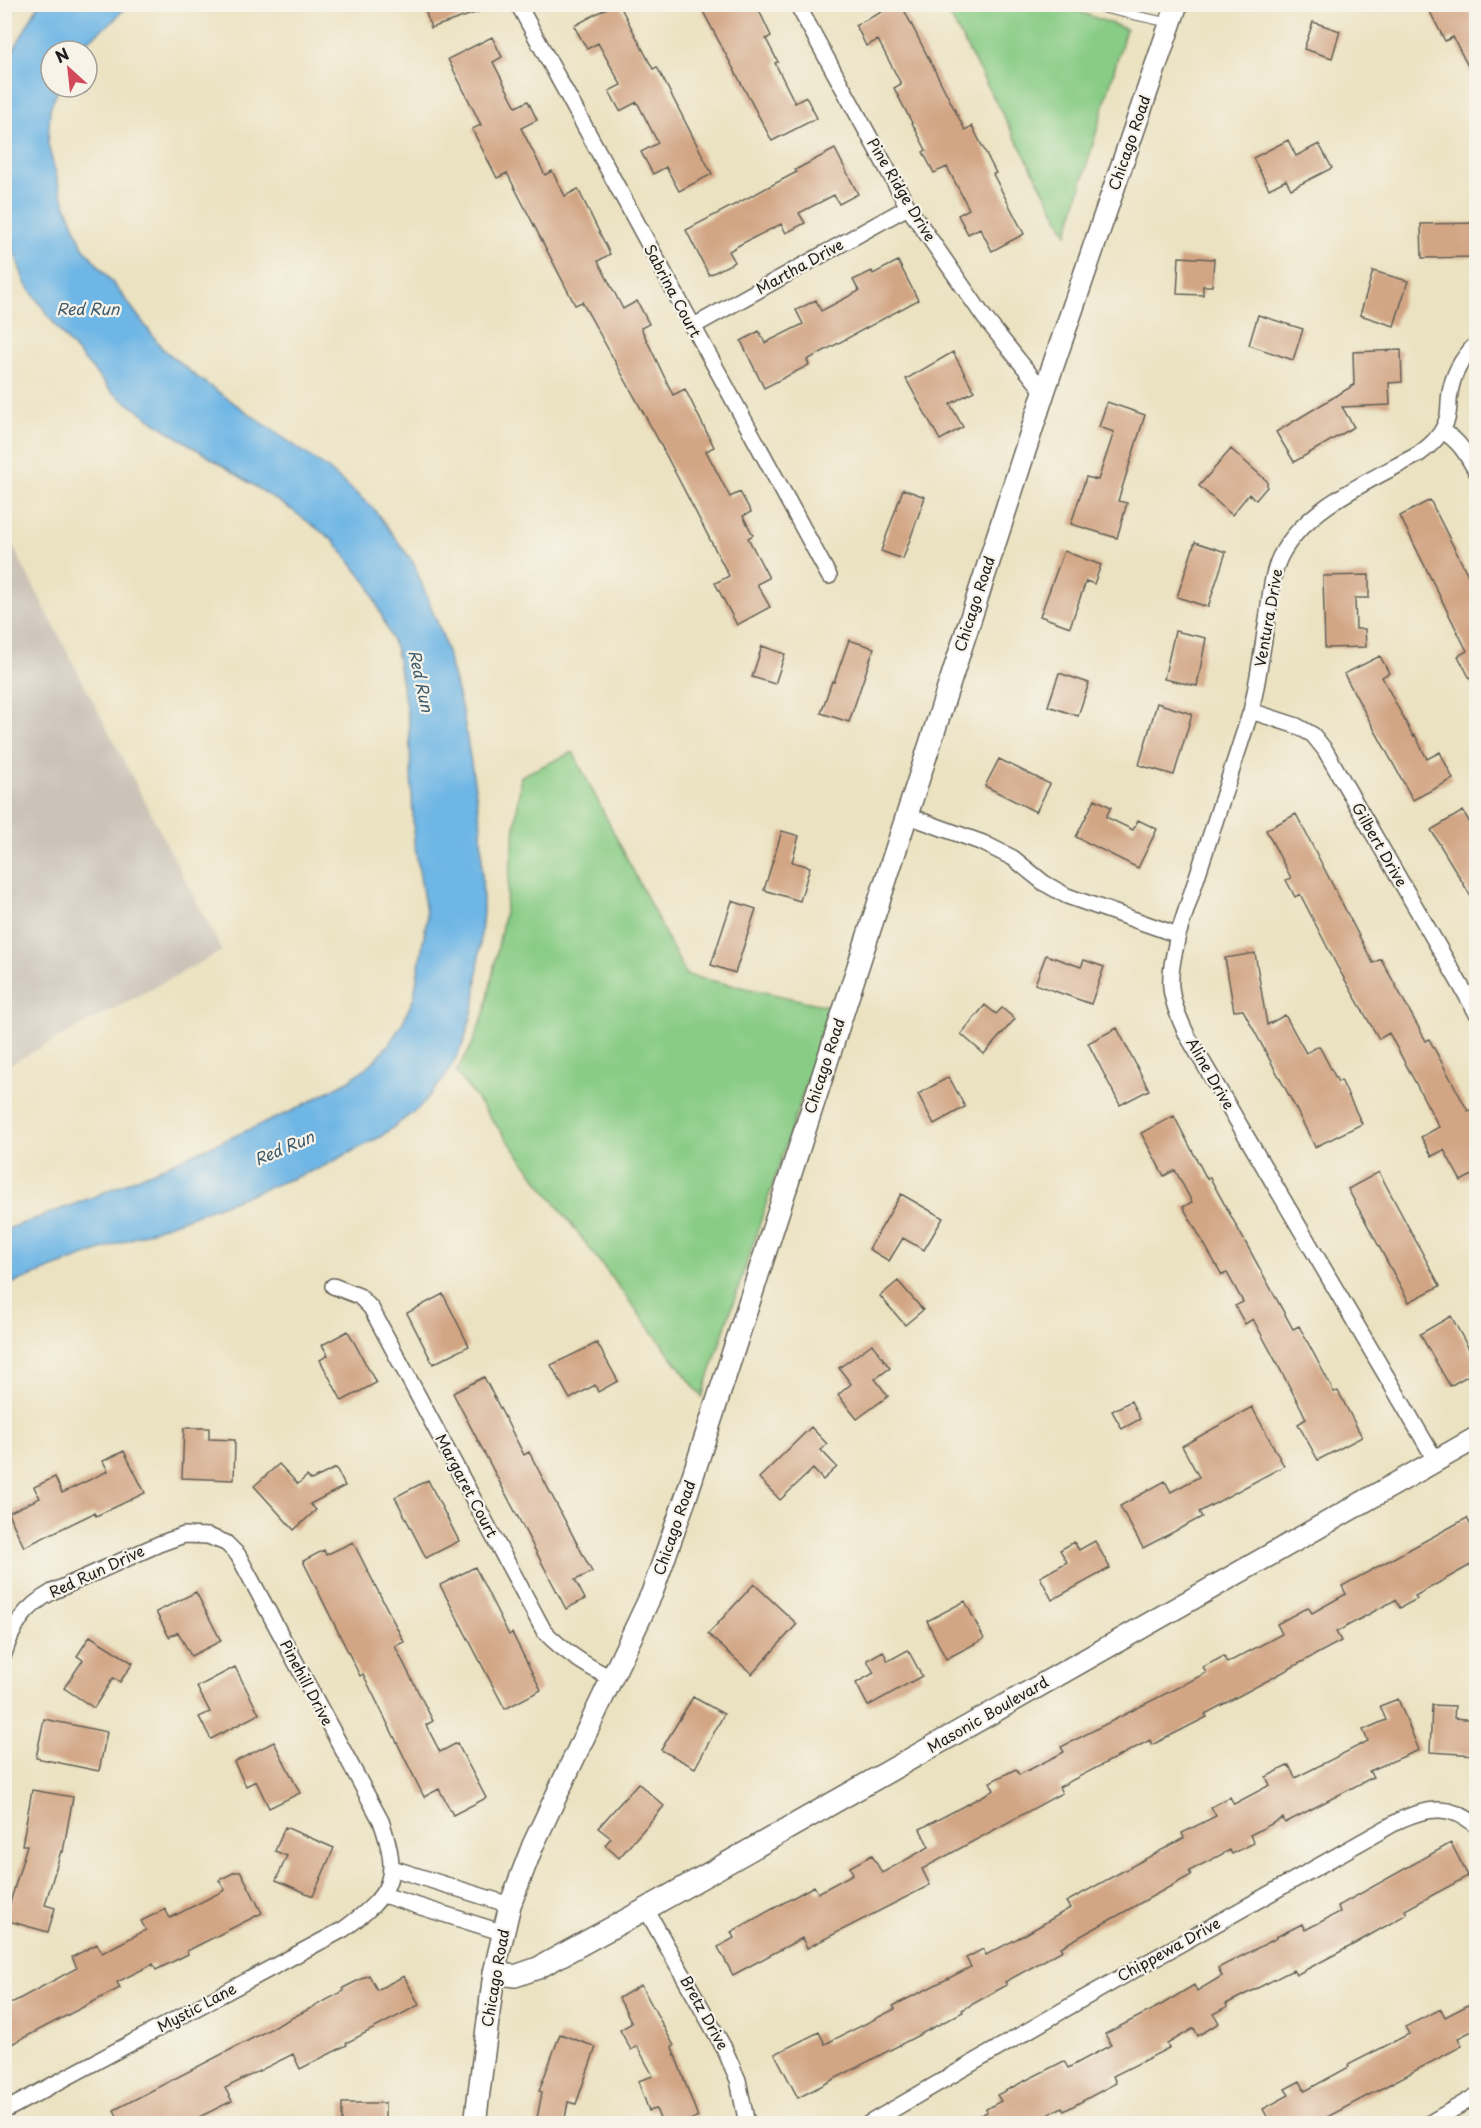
<svg xmlns="http://www.w3.org/2000/svg" width="1481" height="2128" viewBox="0 0 1481 2128" font-family="'Playpen Sans',sans-serif">
<rect width="100%" height="100%" fill="#f7f3e8"/>
<filter id="ink" filterUnits="userSpaceOnUse"><feTurbulence type="fractalNoise" baseFrequency=".0167" numOctaves="2"/><feDisplacementMap in="SourceGraphic" scale="12" xChannelSelector="R" yChannelSelector="G"/><feConvolveMatrix kernelMatrix="1 2 1 2 8 2 1 2 1" color-interpolation-filters="sRGB"/></filter>
<filter id="wash" filterUnits="userSpaceOnUse"><feTurbulence type="fractalNoise" baseFrequency=".008" numOctaves="4" result="noise"/><feDisplacementMap in="SourceGraphic" scale="24" xChannelSelector="R" yChannelSelector="G"/><feGaussianBlur stdDeviation="1.35" result="paint"/><feColorMatrix in="noise" values="0 0 0 0 0 0 0 0 0 0 0 0 0 0 0 0 0 1.4 0 .05"/><feComposite in="paint" operator="in"/></filter>
<g filter="url(#wash)">
<rect width="100%" height="100%" fill="#ebe2c1"/>
<!-- industrial -->
<path fill="#cbc3b8" d="M 4,529 L 222,951 L 5,1067 L 4,1067 Z"/>
<!-- green -->
<path fill="#88cc85" stroke="#527450" stroke-width="1.5" d="M 944,5 L 1061,5 L 1126,29 L 1067,234 Z
M 573,752 L 686,975 L 832,1007 L 702,1397 L 456,1072 L 472,1045 L 486,1008 L 505,911 L 521,776 Z"/>
<!-- water -->
<path fill="#6eb6e5" stroke="#456980" stroke-width="1.5" d="M 39,4 L 128,5 L 112,22 L 87,41 L 80,51 L 51,51 L 51,87 L 59,87 L 50,108 L 48,145 L 61,193 L 83,247 L 120,292 L 162,348 L 197,377 L 328,469 L 374,509 L 413,562 L 443,637 L 463,714 L 481,825 L 483,911 L 475,1001 L 464,1042 L 446,1076 L 420,1107 L 380,1137 L 320,1168 L 5,1286 L 5,1230 L 91,1198 L 292,1111 L 350,1080 L 374,1061 L 389,1044 L 402,1024 L 414,997 L 427,918 L 414,841 L 409,724 L 396,650 L 369,586 L 334,541 L 292,510 L 165,429 L 112,392 L 64,337 L 25,283 L 5,225 L 4,75 L 12,53 Z"/>
<g id="blocks">
<!-- building -->
<path fill="#d2a584" d="M 423,4 L 492,4 L 493,7 L 431,28 Z
M 614,4 L 619,4 L 653,69 L 657,67 L 712,174 L 679,191 L 666,167 L 653,174 L 641,152 L 658,143 L 637,102 L 620,111 L 609,91 L 621,85 L 598,43 L 587,49 L 574,26 Z
M 699,4 L 756,4 L 771,36 L 766,39 L 778,62 L 775,63 L 795,103 L 806,97 L 817,118 L 772,141 Z
M 897,4 L 901,4 L 965,130 L 972,126 L 996,173 L 993,174 L 1024,234 L 992,251 L 980,228 L 968,234 L 958,215 L 969,209 L 947,167 L 934,173 L 923,152 L 926,150 L 894,88 L 901,84 L 878,40 L 866,46 L 856,25 Z
M 1426,4 L 1466,4 L 1476,26 L 1476,82 L 1453,37 L 1445,41 Z
M 1313,22 L 1340,31 L 1332,58 L 1304,49 Z
M 492,37 L 502,57 L 493,62 L 516,107 L 528,101 L 537,120 L 521,128 L 545,175 L 552,171 L 565,196 L 578,189 L 610,254 L 598,261 L 623,309 L 637,301 L 649,324 L 641,328 L 673,395 L 685,389 L 714,447 L 706,451 L 730,497 L 740,492 L 751,512 L 743,516 L 753,535 L 748,538 L 769,578 L 757,584 L 770,607 L 737,625 L 715,583 L 729,576 L 654,432 L 582,302 L 575,305 L 507,173 L 497,178 L 472,129 L 481,125 L 448,59 Z
M 1288,140 L 1296,156 L 1319,144 L 1332,168 L 1291,189 L 1286,180 L 1269,189 L 1253,158 Z
M 835,149 L 858,194 L 839,204 L 834,195 L 799,213 L 805,223 L 786,233 L 781,224 L 743,243 L 729,251 L 735,262 L 709,275 L 686,230 L 797,172 L 795,170 Z
M 1476,223 L 1476,257 L 1422,258 L 1421,224 Z
M 1179,257 L 1214,259 L 1212,286 L 1203,286 L 1203,295 L 1177,294 Z
M 898,261 L 918,300 L 807,360 L 809,365 L 764,388 L 741,341 L 759,331 L 765,343 L 803,324 L 796,310 L 816,300 L 821,311 L 859,291 L 853,280 L 872,271 L 873,274 Z
M 1373,271 L 1408,281 L 1394,326 L 1360,315 Z
M 1258,315 L 1303,329 L 1293,360 L 1249,345 Z
M 1401,350 L 1402,382 L 1389,383 L 1390,405 L 1342,407 L 1354,427 L 1294,462 L 1276,432 L 1354,385 L 1353,352 Z
M 953,352 L 974,391 L 950,404 L 963,427 L 940,440 L 906,379 Z
M 1107,402 L 1145,415 L 1118,501 L 1127,503 L 1117,538 L 1071,524 L 1086,477 L 1098,480 L 1114,432 L 1099,427 Z
M 1231,449 L 1267,481 L 1267,487 L 1256,500 L 1249,494 L 1232,515 L 1199,486 Z
M 903,489 L 925,497 L 903,559 L 881,551 Z
M 1430,500 L 1476,591 L 1476,690 L 1458,656 L 1467,651 L 1400,516 Z
M 1195,542 L 1226,552 L 1208,607 L 1177,597 Z
M 1064,551 L 1101,565 L 1094,584 L 1086,581 L 1070,627 L 1040,616 Z
M 1369,575 L 1369,598 L 1355,598 L 1356,629 L 1365,629 L 1366,647 L 1325,648 L 1323,576 Z
M 1175,631 L 1206,638 L 1197,686 L 1164,679 Z
M 849,640 L 874,648 L 849,722 L 821,713 L 832,681 L 834,682 Z
M 762,646 L 785,654 L 775,684 L 752,677 Z
M 1380,656 L 1389,673 L 1382,677 L 1413,736 L 1415,735 L 1427,759 L 1440,752 L 1453,779 L 1413,800 L 1344,674 Z
M 1059,673 L 1089,683 L 1078,716 L 1048,706 Z
M 1157,703 L 1192,714 L 1174,775 L 1139,765 Z
M 999,759 L 1050,784 L 1036,812 L 985,786 Z
M 1095,799 L 1111,807 L 1106,817 L 1133,830 L 1138,820 L 1157,829 L 1138,868 L 1076,837 Z
M 1463,811 L 1476,833 L 1476,905 L 1431,830 Z
M 1296,814 L 1373,963 L 1381,959 L 1426,1041 L 1429,1039 L 1468,1111 L 1476,1107 L 1476,1173 L 1461,1181 L 1444,1150 L 1432,1156 L 1421,1137 L 1439,1127 L 1389,1033 L 1379,1039 L 1337,966 L 1300,894 L 1295,897 L 1286,880 L 1291,878 L 1266,830 Z
M 782,831 L 799,836 L 792,862 L 810,867 L 800,901 L 764,890 Z
M 732,901 L 756,909 L 735,973 L 711,965 Z
M 1255,953 L 1267,1025 L 1285,1015 L 1306,1053 L 1319,1046 L 1338,1082 L 1341,1080 L 1362,1124 L 1315,1147 L 1292,1101 L 1243,1010 L 1234,1011 L 1225,958 Z
M 1046,955 L 1081,967 L 1084,960 L 1104,967 L 1091,1004 L 1035,984 Z
M 985,1005 L 996,1014 L 1002,1008 L 1015,1019 L 984,1054 L 961,1034 Z
M 1117,1028 L 1149,1090 L 1120,1105 L 1088,1043 Z
M 949,1077 L 965,1107 L 934,1124 L 918,1094 Z
M 1174,1116 L 1207,1179 L 1210,1178 L 1293,1329 L 1299,1326 L 1334,1392 L 1338,1391 L 1362,1437 L 1318,1460 L 1298,1424 L 1306,1419 L 1302,1410 L 1253,1319 L 1245,1324 L 1235,1306 L 1243,1302 L 1227,1273 L 1222,1275 L 1183,1207 L 1192,1202 L 1175,1170 L 1164,1176 L 1141,1133 Z
M 1379,1172 L 1440,1286 L 1409,1302 L 1348,1189 Z
M 901,1194 L 943,1218 L 924,1250 L 903,1238 L 889,1261 L 869,1249 Z
M 898,1281 L 923,1310 L 905,1325 L 880,1296 Z
M 443,1294 L 469,1346 L 433,1364 L 407,1313 Z
M 1451,1316 L 1476,1362 L 1476,1371 L 1450,1386 L 1420,1334 Z
M 348,1331 L 376,1383 L 342,1401 L 320,1360 L 328,1355 L 322,1345 Z
M 597,1343 L 618,1381 L 598,1392 L 595,1385 L 570,1399 L 551,1365 Z
M 872,1344 L 890,1368 L 875,1379 L 888,1396 L 857,1419 L 838,1395 L 851,1384 L 839,1368 Z
M 484,1377 L 524,1455 L 529,1452 L 592,1572 L 575,1580 L 585,1599 L 566,1609 L 453,1393 Z
M 1131,1401 L 1140,1419 L 1122,1429 L 1112,1411 Z
M 1252,1407 L 1284,1466 L 1199,1512 L 1202,1517 L 1143,1548 L 1120,1506 L 1165,1481 L 1171,1492 L 1199,1477 L 1182,1446 Z
M 811,1427 L 827,1444 L 821,1450 L 837,1467 L 823,1480 L 813,1469 L 780,1500 L 759,1478 Z
M 184,1428 L 209,1428 L 209,1439 L 235,1440 L 234,1480 L 182,1478 Z
M 124,1451 L 145,1493 L 96,1516 L 94,1513 L 24,1547 L 8,1513 L 40,1498 L 34,1487 L 55,1477 L 62,1493 L 108,1471 L 103,1461 Z
M 279,1464 L 298,1484 L 307,1476 L 311,1480 L 336,1468 L 345,1486 L 310,1504 L 316,1510 L 294,1530 L 254,1486 Z
M 428,1480 L 459,1541 L 426,1558 L 395,1497 Z
M 1467,1518 L 1476,1535 L 1476,1562 L 1415,1596 L 1417,1599 L 1400,1608 L 1395,1600 L 1336,1632 L 1341,1641 L 1205,1714 L 1207,1717 L 1152,1745 L 1150,1740 L 1059,1787 L 1062,1793 L 922,1869 L 930,1885 L 807,1948 L 802,1938 L 733,1975 L 718,1947 L 734,1938 L 731,1932 L 814,1886 L 818,1893 L 853,1874 L 850,1867 L 872,1855 L 882,1873 L 929,1847 L 920,1829 L 994,1790 L 990,1782 L 1016,1769 L 1019,1775 L 1064,1752 L 1061,1747 L 1206,1673 L 1203,1667 L 1224,1656 L 1227,1663 L 1282,1634 L 1277,1624 L 1308,1607 L 1312,1613 L 1346,1594 L 1342,1586 Z
M 1095,1541 L 1110,1568 L 1052,1600 L 1040,1577 L 1067,1562 L 1060,1550 L 1074,1542 L 1079,1550 Z
M 353,1542 L 404,1642 L 395,1646 L 433,1721 L 426,1725 L 440,1752 L 457,1743 L 486,1798 L 453,1815 L 439,1789 L 424,1797 L 363,1674 L 360,1676 L 303,1561 L 324,1550 L 326,1555 Z
M 475,1567 L 509,1635 L 512,1633 L 541,1690 L 505,1709 L 440,1585 Z
M 754,1584 L 797,1624 L 752,1674 L 708,1634 Z
M 196,1592 L 221,1641 L 191,1656 L 178,1632 L 169,1637 L 156,1612 Z
M 965,1601 L 984,1639 L 946,1659 L 927,1621 Z
M 90,1636 L 133,1663 L 120,1682 L 113,1678 L 94,1708 L 64,1688 L 83,1660 L 77,1656 Z
M 908,1650 L 922,1676 L 868,1706 L 856,1683 L 874,1673 L 867,1660 L 883,1651 L 888,1661 Z
M 235,1667 L 259,1714 L 211,1739 L 199,1717 L 210,1712 L 197,1687 Z
M 693,1697 L 724,1714 L 695,1768 L 661,1750 Z
M 1398,1699 L 1419,1750 L 1369,1771 L 1373,1777 L 1285,1823 L 1283,1818 L 1250,1835 L 1254,1843 L 1232,1854 L 1230,1850 L 1189,1871 L 1191,1875 L 1061,1947 L 1063,1950 L 1005,1982 L 1007,1985 L 962,2010 L 963,2012 L 798,2098 L 775,2054 L 819,2032 L 825,2044 L 895,2009 L 893,2006 L 971,1967 L 966,1958 L 983,1949 L 986,1955 L 1026,1934 L 1070,1908 L 1066,1902 L 1184,1838 L 1182,1833 L 1216,1816 L 1211,1807 L 1230,1797 L 1234,1804 L 1270,1785 L 1266,1777 L 1289,1765 L 1295,1778 L 1368,1741 L 1363,1730 L 1386,1720 L 1380,1706 Z
M 1432,1705 L 1455,1706 L 1454,1718 L 1476,1720 L 1476,1755 L 1430,1752 Z
M 44,1719 L 107,1732 L 99,1771 L 36,1758 Z
M 274,1742 L 300,1793 L 269,1808 L 256,1781 L 246,1786 L 234,1762 Z
M 638,1783 L 664,1806 L 619,1858 L 605,1845 L 611,1838 L 598,1828 Z
M 32,1790 L 73,1797 L 63,1852 L 61,1851 L 45,1905 L 55,1908 L 48,1932 L 5,1920 L 27,1845 L 22,1845 Z
M 285,1827 L 334,1848 L 313,1896 L 276,1880 L 287,1856 L 275,1851 Z
M 1451,1843 L 1468,1876 L 1405,1910 L 1407,1914 L 1349,1947 L 1296,1975 L 1293,1970 L 1226,2004 L 1227,2007 L 1214,2014 L 1219,2023 L 1198,2036 L 1194,2028 L 1167,2044 L 1169,2048 L 1113,2076 L 1116,2083 L 1064,2111 L 1062,2107 L 1031,2124 L 964,2124 L 987,2112 L 986,2109 L 1001,2101 L 997,2095 L 1064,2061 L 1068,2068 L 1111,2045 L 1105,2034 L 1161,2005 L 1194,1985 L 1197,1991 L 1222,1976 L 1218,1968 L 1277,1938 L 1276,1937 L 1302,1924 L 1305,1930 L 1340,1912 L 1338,1906 Z
M 235,1872 L 241,1872 L 262,1913 L 187,1951 L 188,1954 L 156,1970 L 153,1964 L 117,1982 L 120,1988 L 4,2048 L 4,2007 L 77,1968 L 72,1957 L 97,1944 L 102,1953 L 146,1930 L 141,1921 L 165,1909 L 170,1918 L 225,1890 L 219,1880 Z
M 369,1975 L 377,1990 L 404,1976 L 419,2005 L 346,2043 L 347,2045 L 300,2069 L 293,2054 L 225,2088 L 232,2101 L 185,2124 L 121,2124 L 114,2110 L 344,1991 L 343,1988 Z
M 641,1985 L 674,2046 L 672,2047 L 698,2117 L 680,2124 L 662,2124 L 656,2109 L 649,2111 L 638,2081 L 653,2076 L 637,2046 L 631,2050 L 620,2030 L 632,2023 L 619,1998 Z
M 1476,2001 L 1476,2029 L 1458,2038 L 1462,2046 L 1314,2124 L 1271,2124 L 1263,2109 L 1289,2095 L 1285,2089 L 1300,2081 L 1305,2091 L 1349,2067 L 1348,2065 L 1409,2034 L 1405,2027 L 1441,2009 L 1445,2017 Z
M 560,2034 L 596,2047 L 576,2104 L 568,2102 L 564,2124 L 536,2124 L 542,2092 L 539,2091 Z
M 342,2103 L 385,2103 L 385,2124 L 342,2124 Z"/>
</g>
</g>
<g filter="url(#ink)">
<use href="#blocks" fill-opacity="0" stroke="#646156" stroke-width="1.5"/>
<g fill="none" stroke-linecap="round" stroke-linejoin="round">
<defs>
<path id="lane" d="M 1093,4 L 1102,8 L 1170,23"/>
<path id="street" d="M 518,4 L 829,576
M 797,4 L 908,207 L 984,317 L 1044,392
M 692,327 L 908,207
M 1442,431 C 1459,440 1467,455 1476,471
M 1251,711 L 1297,726 L 1313,735 L 1325,750 L 1476,1012
M 906,815 L 983,843 L 1013,858 L 1044,883 L 1067,896 L 1178,935
M 333,1286 L 359,1296 L 371,1308 L 544,1631 C 563,1651 586,1666 611,1678
M 1436,1461 L 1187,1035 C 1166,992 1168,981 1178,935 L 1251,711 C 1258,681 1262,651 1267,620 C 1270,600 1271,576 1280,557 C 1305,507 1372,480 1419,454 C 1431,445 1441,436 1446,422 C 1450,413 1448,403 1450,393 C 1453,373 1462,358 1476,344
M 4,1654 C 13,1625 25,1607 52,1592 L 159,1544 L 184,1535 L 208,1536 L 226,1543 L 238,1555 L 381,1821 C 401,1878 392,1894 344,1929 L 4,2111
M 392,1868 L 510,1905
M 383,1895 L 504,1933
M 646,1909 L 724,2048 L 738,2080 L 747,2124
M 868,2124 L 1079,2001 L 1402,1819 C 1430,1807 1451,1805 1476,1825
M 1428,2124 L 1476,2096"/>
<path id="secondary" d="M 494,1973 L 515,1976 L 538,1968 L 646,1909 L 1476,1438
M 475,2124 L 494,1973 L 510,1905 L 533,1845 L 652,1593 L 687,1494 L 1044,392 L 1177,4"/>
</defs>
<!-- lane casing -->
<use href="#lane" stroke="#646156" stroke-width="10"/>
<!-- street casing -->
<use href="#street" stroke="#646156" stroke-width="18"/>
<!-- secondary casing -->
<use href="#secondary" stroke="#646156" stroke-width="24"/>
<!-- lane -->
<use href="#lane" stroke="#fff" stroke-width="8"/>
<!-- street -->
<use href="#street" stroke="#fff" stroke-width="15"/>
<!-- secondary -->
<use href="#secondary" stroke="#fff" stroke-width="21"/>
</g>
</g>
<g text-anchor="middle" stroke-width="4.5" stroke-linejoin="round" paint-order="stroke">
<!-- street labels -->
<g font-size="15" fill="#1c1c1c" stroke="#f7f3e8">
<text transform="translate(1130 143) rotate(-71)" y="5">Chicago Road</text>
<text transform="translate(901 190) rotate(59)" y="5">Pine Ridge Drive</text>
<text transform="translate(800 267) rotate(-29)" y="5">Martha Drive</text>
<text transform="translate(672 291) rotate(62)" y="5">Sabrina Court</text>
<text transform="translate(975 604) rotate(-72)" y="5">Chicago Road</text>
<text transform="translate(1269 618) rotate(-80)" y="5">Ventura Drive</text>
<text transform="translate(1379 845) rotate(60)" y="5">Gilbert Drive</text>
<text transform="translate(825 1066) rotate(-72)" y="5">Chicago Road</text>
<text transform="translate(1210 1074) rotate(60)" y="5">Aline Drive</text>
<text transform="translate(466 1486) rotate(62)" y="5">Margaret Court</text>
<text transform="translate(675 1528) rotate(-71)" y="5">Chicago Road</text>
<text transform="translate(97 1572) rotate(-25)" y="5">Red Run Drive</text>
<text transform="translate(306 1683) rotate(62)" y="5">Pinehill Drive</text>
<text transform="translate(988 1715) rotate(-30)" y="5">Masonic Boulevard</text>
<text transform="translate(1169 1950) rotate(-29)" y="5">Chippewa Drive</text>
<text transform="translate(496 1978) rotate(-80)" y="5">Chicago Road</text>
<text transform="translate(197 2008) rotate(-28)" y="5">Mystic Lane</text>
<text transform="translate(704 2013) rotate(61)" y="5">Bretz Drive</text>
</g>
<!-- water labels -->
<g font-size="16" font-style="italic" fill="#3d5a6c" stroke="#f7f3e8">
<text x="88" y="315">Red Run</text>
<text transform="translate(421 681) rotate(78)" y="6">Red Run</text>
<text transform="translate(284 1148) rotate(-23)" y="6">Red Run</text>
</g>
</g>
<!-- margin -->
<rect width="1481" height="2128" fill="none" stroke="#f7f3e8" stroke-width="24"/>
<!-- north arrow -->
<g transform="translate(69 69) rotate(333)"><circle r="28" fill="#f7f3e8" stroke="#9f9d96" stroke-width="1.5"/>
<path d="M0-4.5L10 22L0 15L-10 22Z" fill="#d1495b"/>
<text y="-9" font-size="16" font-weight="bold" text-anchor="middle" fill="#1c1c1c">N</text>
</g>
</svg>
